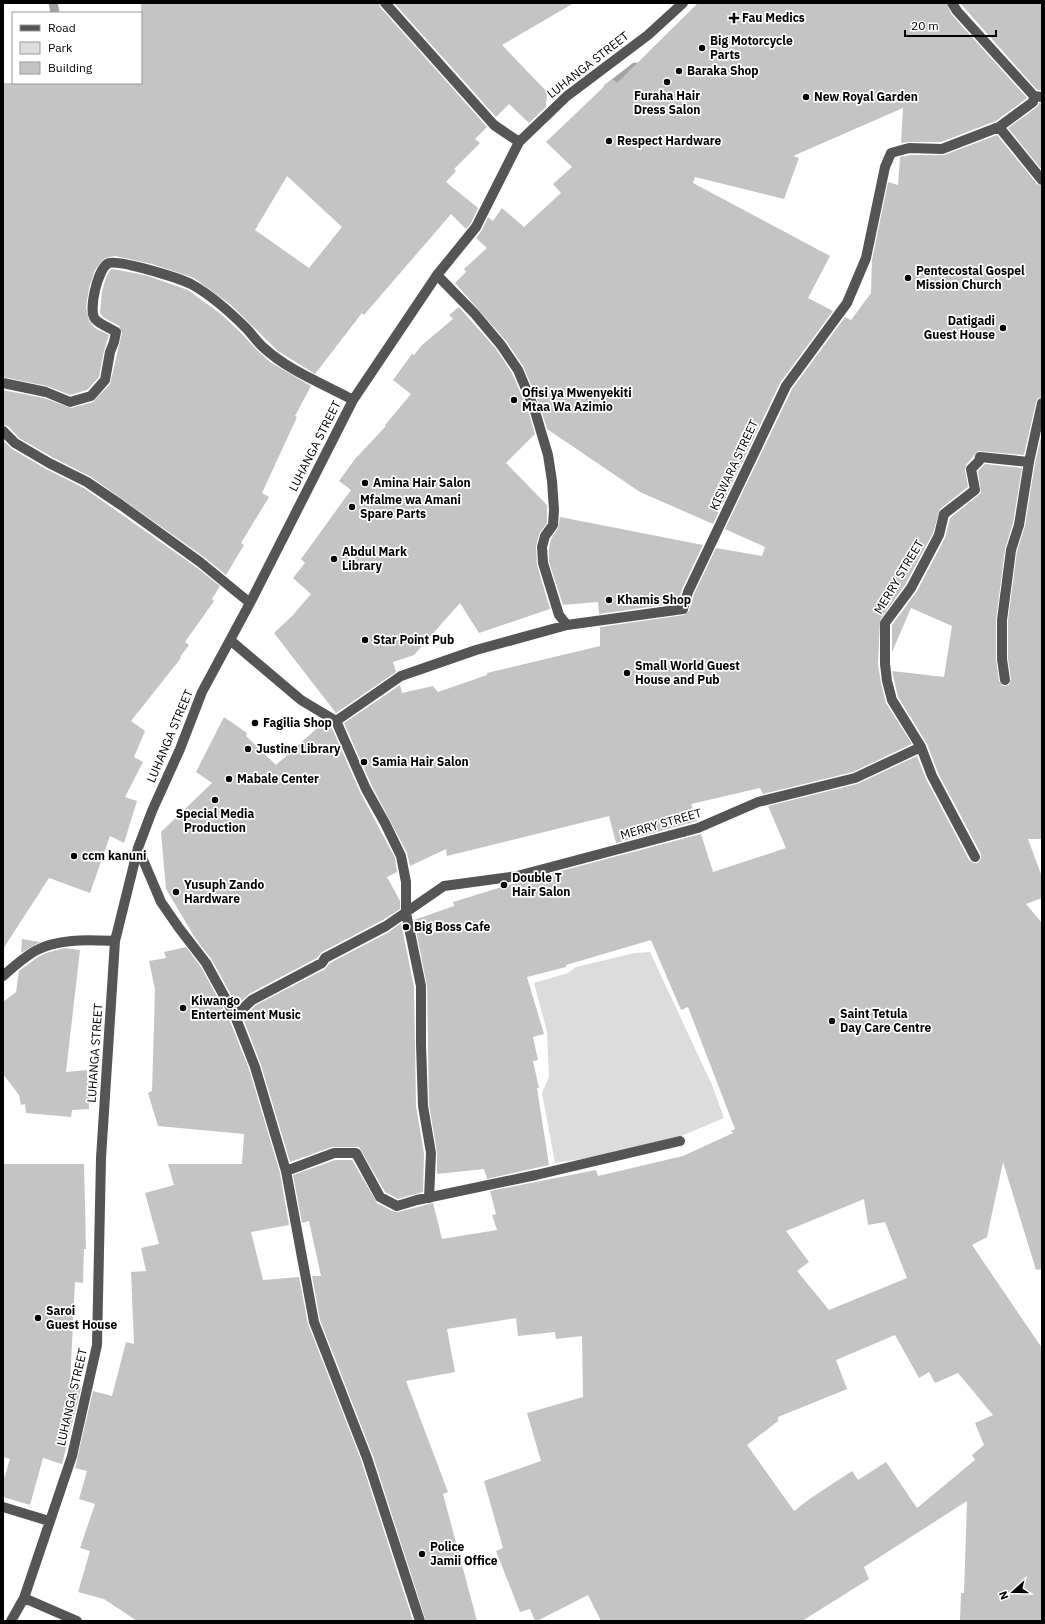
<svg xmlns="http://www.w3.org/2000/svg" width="1045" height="1624" viewBox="0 0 1045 1624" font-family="'IBM Plex Sans',sans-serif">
<rect width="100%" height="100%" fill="#fff"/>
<!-- green -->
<path fill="#dcdcdc" d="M 650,952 L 712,1085 L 724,1118 L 653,1148 L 555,1163 L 542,1093 L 549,1077 L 547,1032 L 534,983 L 568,973 L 576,967 L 635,953 Z"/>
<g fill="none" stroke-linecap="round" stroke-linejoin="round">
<!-- stream -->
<path stroke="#a3a3a3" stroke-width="9" d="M 53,3 L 55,13
M 608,88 L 635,67"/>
</g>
<!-- building -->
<path fill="#c4c4c4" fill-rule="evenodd" d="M 141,3 L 379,3 L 380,7 L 487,127 L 475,139 L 480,143 L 454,169 L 456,171 L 446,182 L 478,208 L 471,223 L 466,229 L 451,214 L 364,315 L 362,313 L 315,374 L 278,351 L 231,305 L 194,278 L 152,264 L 115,256 L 105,258 L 100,263 L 95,270 L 89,288 L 86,307 L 89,321 L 95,328 L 109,335 L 104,351 L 99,377 L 87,390 L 70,395 L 47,386 L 3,377 L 3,83 L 141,83 ZM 287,176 L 342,227 L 309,268 L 255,230 Z
M 394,3 L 574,3 L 502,45 L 547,92 L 546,107 L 529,123 L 509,104 L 496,117 Z
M 698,3 L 946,3 L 952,15 L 1027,98 L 996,121 L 941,142 L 909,142 L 901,143 L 903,108 L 793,156 L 799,158 L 784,199 L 695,177 L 693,183 L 830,256 L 808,298 L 833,311 L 780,383 L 713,524 L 640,492 L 547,429 L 540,406 L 523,366 L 506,341 L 455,283 L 466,272 L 464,269 L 487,248 L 476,238 L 482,230 L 488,217 L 493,221 L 502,208 L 524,227 L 561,193 L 553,184 L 572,167 L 546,142 L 612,79 L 617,83 Z
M 960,3 L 1042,3 L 1042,90 L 1037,90 Z
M 1039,103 L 1042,103 L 1042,170 L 1008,128 L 1037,107 Z
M 997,135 L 1037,184 L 1042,186 L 1042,397 L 1038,398 L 1036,402 L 1024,455 L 978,451 L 966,465 L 965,470 L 968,487 L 940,509 L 933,533 L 905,585 L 880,620 L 878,664 L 881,683 L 886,703 L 912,744 L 853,772 L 763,794 L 760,788 L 691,804 L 697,821 L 616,843 L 609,816 L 447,856 L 446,849 L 410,866 L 407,853 L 372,786 L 344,723 L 400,685 L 402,693 L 433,686 L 438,692 L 487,675 L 487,673 L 600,646 L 600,627 L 684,615 L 689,611 L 694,594 L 716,548 L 762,556 L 765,547 L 725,529 L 792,389 L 845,317 L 851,320 L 871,293 L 872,260 L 888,182 L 898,185 L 900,157 L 910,155 L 944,155 Z
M 111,269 L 124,271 L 148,276 L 188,290 L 222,315 L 241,333 L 257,350 L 270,362 L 311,386 L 295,416 L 297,417 L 262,493 L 269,497 L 241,543 L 244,545 L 226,575 L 204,557 L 91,477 L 52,457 L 19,438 L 8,426 L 3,425 L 3,390 L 44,398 L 71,408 L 93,402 L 110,384 L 122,333 L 119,326 L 103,317 L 100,313 L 102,291 L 107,275 Z
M 459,307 L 496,349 L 512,373 L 528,410 L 535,434 L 506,463 L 547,505 L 547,523 L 539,534 L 536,547 L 537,565 L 550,609 L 479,633 L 460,603 L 414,655 L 393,662 L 396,672 L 336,713 L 274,633 L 293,615 L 311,594 L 293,578 L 305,563 L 301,559 L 351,490 L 339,481 L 355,459 L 386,426 L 385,425 L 411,394 L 393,380 L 412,354 L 414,355 L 422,345 L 453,319 L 449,315 Z
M 1042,433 L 1042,839 L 1028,839 L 1042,877 L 1042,898 L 1026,904 L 1042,923 L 1042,1269 L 1036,1270 L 1003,1162 L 987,1237 L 972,1245 L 1042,1348 L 1042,1621 L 960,1621 L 961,1593 L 964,1593 L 967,1501 L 864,1567 L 869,1579 L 802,1621 L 601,1621 L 588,1595 L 537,1621 L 535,1621 L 530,1609 L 520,1612 L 496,1551 L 503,1548 L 484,1481 L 541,1461 L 527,1413 L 583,1397 L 582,1336 L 556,1339 L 555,1332 L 518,1336 L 516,1318 L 447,1329 L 455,1372 L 406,1381 L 448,1492 L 443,1494 L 477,1621 L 426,1621 L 373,1456 L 320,1320 L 312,1276 L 321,1276 L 309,1221 L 302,1223 L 293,1175 L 335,1160 L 352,1160 L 377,1203 L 394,1212 L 398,1212 L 433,1203 L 442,1239 L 497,1230 L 492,1215 L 496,1214 L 490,1191 L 596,1170 L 598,1176 L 683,1156 L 733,1133 L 731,1131 L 735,1129 L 688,1007 L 681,1010 L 651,940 L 566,965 L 566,967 L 527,977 L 544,1034 L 533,1037 L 538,1060 L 533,1061 L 539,1088 L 537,1088 L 549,1165 L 487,1179 L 484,1169 L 437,1174 L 437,1152 L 429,1105 L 427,986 L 414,920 L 454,906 L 453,902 L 515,883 L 701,834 L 713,872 L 786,848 L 768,806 L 857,784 L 917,756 L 926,779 L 969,860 L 974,863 L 978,863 L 981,858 L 981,854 L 938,773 L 927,744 L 898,697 L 892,671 L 944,677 L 952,626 L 911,608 L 892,652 L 892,625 L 917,591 L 945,538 L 950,518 L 981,493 L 978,471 L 985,464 L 1022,468 L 1013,523 L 1005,549 L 996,620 L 996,659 L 999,681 L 1003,686 L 1009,685 L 1011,679 L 1008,659 L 1008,620 L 1017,551 L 1025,526 L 1035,463 ZM 864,1199 L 868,1225 L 885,1222 L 907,1278 L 829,1310 L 797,1271 L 809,1262 L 786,1231 ZM 895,1335 L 919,1378 L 929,1372 L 935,1383 L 958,1373 L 993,1415 L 975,1423 L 984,1445 L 972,1455 L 975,1460 L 917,1508 L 886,1462 L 858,1480 L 852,1471 L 811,1498 L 794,1511 L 747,1445 L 778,1421 L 778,1417 L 847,1389 L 836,1360 Z
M 3,440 L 12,449 L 46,469 L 84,488 L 196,567 L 220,586 L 212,599 L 214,601 L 185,642 L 189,645 L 180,657 L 181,658 L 131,721 L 145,731 L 134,757 L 143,762 L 125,797 L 137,801 L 124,843 L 110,836 L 90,893 L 49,878 L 3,949 Z
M 560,517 L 703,545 L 682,589 L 678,603 L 599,614 L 598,602 L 563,605 L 549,562 L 549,548 L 551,539 L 558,528 Z
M 224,717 L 247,733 L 246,736 L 276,765 L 324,722 L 331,726 L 360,792 L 395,858 L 397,872 L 387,877 L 400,901 L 400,909 L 383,920 L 322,952 L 317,958 L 249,994 L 237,1006 L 212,960 L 195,938 L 166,889 L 161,832 L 212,783 L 196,772 Z
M 401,923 L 414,987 L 416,1106 L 424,1153 L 423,1192 L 398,1199 L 385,1192 L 359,1147 L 332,1147 L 290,1162 L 261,1065 L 243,1018 L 256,1005 L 325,969 L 330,963 L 389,932 Z
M 22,939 L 40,942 L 21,953 Z
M 186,947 L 201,967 L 229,1019 L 249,1069 L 280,1173 L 289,1225 L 251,1232 L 263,1280 L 299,1277 L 308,1324 L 361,1460 L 413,1621 L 137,1621 L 104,1599 L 78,1592 L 90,1551 L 80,1548 L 95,1504 L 79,1499 L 87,1471 L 75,1468 L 93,1391 L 112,1396 L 126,1342 L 134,1344 L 131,1272 L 146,1271 L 141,1248 L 159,1244 L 145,1193 L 174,1185 L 168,1164 L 242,1164 L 244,1134 L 158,1126 L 148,1093 L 152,1091 L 155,989 L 149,961 L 166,958 L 164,952 Z
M 65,948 L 80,950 L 66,1072 L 87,1070 L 89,1109 L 72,1110 L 71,1117 L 26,1113 L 25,1104 L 21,1105 L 19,1095 L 3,1074 L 3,1002 L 16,992 L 19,971 L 38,957 L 46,953 Z
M 3,1164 L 84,1164 L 86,1249 L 84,1249 L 83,1283 L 75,1282 L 70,1385 L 81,1388 L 62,1464 L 43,1458 L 30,1505 L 3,1497 L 3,1482 L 10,1459 L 3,1457 Z"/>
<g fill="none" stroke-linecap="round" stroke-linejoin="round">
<!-- minor -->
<path stroke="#555" stroke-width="10" d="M 385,3 L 494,125 L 519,142
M 952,3 L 957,11 L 1034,96
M 999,127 L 1042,180
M 437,275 L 475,314 L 501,345 L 518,370 L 534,408 L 548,455 L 552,481 L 554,510 L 553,525 L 545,536 L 542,547 L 543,563 L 559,615 L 567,625
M 3,383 L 46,392 L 70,402 L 91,396 L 105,380 L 110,352 L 114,342 L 116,332 C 110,328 99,324 95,319 C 88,310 98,267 109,263 C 121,260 179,278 191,284 C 209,294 231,313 246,328 C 252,334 257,342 264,348 C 289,371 324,384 353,400
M 3,431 L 15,443 L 49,463 L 87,482 L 121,505 L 200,562 L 250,603
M 230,640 L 301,700 L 336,721 L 366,789 L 385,823 L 401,856 L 406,882 L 406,913 L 421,986 L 421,1044 L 423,1106 L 431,1153 L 429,1198
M 1005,680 L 1002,659 L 1002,620 L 1011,550 L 1019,525 L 1029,462 L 1042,403
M 336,721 L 401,676 L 476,650 L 567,625 L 683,609 L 688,592 L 786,386 L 847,303 L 866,258 L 885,167 L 891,153 L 909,148 L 942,149 L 999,127 L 1033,102 L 1034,96 L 1042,97
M 138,848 L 161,902 L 179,928 L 206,963 L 235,1016 L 255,1067 L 286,1171 L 314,1322 L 367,1458 L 420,1621
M 975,857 L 932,776 L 921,747 L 892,700 L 887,681 L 885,664 L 885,623 L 911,588 L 939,535 L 944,514 L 975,490 L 971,469 L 979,461 L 980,457 L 1029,462
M 3,976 C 13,967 23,958 35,951 C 58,938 89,940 115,941
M 235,1016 L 252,1000 L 322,963 L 325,958 L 386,926 L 444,886 L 517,876 L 698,828 L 758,802 L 855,778 L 921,747
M 286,1171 L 334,1153 L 356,1153 L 380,1197 L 397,1206 L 417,1200 L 536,1175 L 680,1141
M 3,1507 L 49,1521
M 24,1598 L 77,1621
M 11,1621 L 24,1598 L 72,1456 L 97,1345 L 101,1158 L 115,941 L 138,848 L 152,811 L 180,749 L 202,692 L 250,603 L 353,400 L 437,275 L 476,227 L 519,142 L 567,96 L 648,35 L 683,3"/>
</g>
<!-- markers -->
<g fill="#000" stroke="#fff" stroke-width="1.5">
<path d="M732 12h4v4h4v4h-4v4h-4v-4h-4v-4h4z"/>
<circle cx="702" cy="48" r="4"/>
<circle cx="679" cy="71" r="4"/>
<circle cx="667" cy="82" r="4"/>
<circle cx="806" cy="97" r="4"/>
<circle cx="609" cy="141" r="4"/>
<circle cx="908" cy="278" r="4"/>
<circle cx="1003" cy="328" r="4"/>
<circle cx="514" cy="400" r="4"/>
<circle cx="365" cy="483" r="4"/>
<circle cx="352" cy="507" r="4"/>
<circle cx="334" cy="559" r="4"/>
<circle cx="609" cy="600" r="4"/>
<circle cx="365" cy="640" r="4"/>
<circle cx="627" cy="673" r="4"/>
<circle cx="255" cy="723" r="4"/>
<circle cx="248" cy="749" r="4"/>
<circle cx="364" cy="762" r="4"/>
<circle cx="229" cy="779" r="4"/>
<circle cx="215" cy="800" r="4"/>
<circle cx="74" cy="856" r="4"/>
<circle cx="504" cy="885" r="4"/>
<circle cx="176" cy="892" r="4"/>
<circle cx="406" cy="927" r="4"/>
<circle cx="183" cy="1008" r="4"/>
<circle cx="832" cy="1021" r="4"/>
<circle cx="38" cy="1318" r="4"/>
<circle cx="422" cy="1554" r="4"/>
</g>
<g text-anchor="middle" stroke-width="3.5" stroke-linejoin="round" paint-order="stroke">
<!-- poi labels -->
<g font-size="12" font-weight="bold" fill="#000" stroke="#fff" text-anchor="start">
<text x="742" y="22">Fau Medics</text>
<text x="710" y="45">Big Motorcycle<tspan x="710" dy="14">Parts</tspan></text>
<text x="687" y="75">Baraka Shop</text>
<text x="667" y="100" text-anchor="middle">Furaha Hair<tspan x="667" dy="14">Dress Salon</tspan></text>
<text x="814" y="101">New Royal Garden</text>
<text x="617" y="145">Respect Hardware</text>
<text x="916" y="275">Pentecostal Gospel<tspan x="916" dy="14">Mission Church</tspan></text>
<text x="995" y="325" text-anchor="end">Datigadi<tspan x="995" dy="14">Guest House</tspan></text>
<text x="522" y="397">Ofisi ya Mwenyekiti<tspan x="522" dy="14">Mtaa Wa Azimio</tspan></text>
<text x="373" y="487">Amina Hair Salon</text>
<text x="360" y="504">Mfalme wa Amani<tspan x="360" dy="14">Spare Parts</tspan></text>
<text x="342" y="556">Abdul Mark<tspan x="342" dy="14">Library</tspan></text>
<text x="617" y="604">Khamis Shop</text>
<text x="373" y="644">Star Point Pub</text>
<text x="635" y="670">Small World Guest<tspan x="635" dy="14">House and Pub</tspan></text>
<text x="263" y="727">Fagilia Shop</text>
<text x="256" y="753">Justine Library</text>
<text x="372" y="766">Samia Hair Salon</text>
<text x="237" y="783">Mabale Center</text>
<text x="215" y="818" text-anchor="middle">Special Media<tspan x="215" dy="14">Production</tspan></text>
<text x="82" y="860">ccm kanuni</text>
<text x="512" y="882">Double T<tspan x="512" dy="14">Hair Salon</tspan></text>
<text x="184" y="889">Yusuph Zando<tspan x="184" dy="14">Hardware</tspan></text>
<text x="414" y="931">Big Boss Cafe</text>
<text x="191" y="1005">Kiwango<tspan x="191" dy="14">Enterteiment Music</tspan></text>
<text x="840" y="1018">Saint Tetula<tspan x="840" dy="14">Day Care Centre</tspan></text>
<text x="46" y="1315">Saroi<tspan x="46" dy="14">Guest House</tspan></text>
<text x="430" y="1551">Police<tspan x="430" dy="14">Jamii Office</tspan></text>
</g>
<!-- street labels -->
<g font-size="12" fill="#000" stroke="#fff">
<text transform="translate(588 65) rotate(-38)" y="4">LUHANGA STREET</text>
<text transform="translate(315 446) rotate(-63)" y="4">LUHANGA STREET</text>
<text transform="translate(734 465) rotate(-65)" y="4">KISWARA STREET</text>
<text transform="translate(899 577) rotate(-59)" y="4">MERRY STREET</text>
<text transform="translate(170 736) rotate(-67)" y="4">LUHANGA STREET</text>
<text transform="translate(661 824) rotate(-16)" y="4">MERRY STREET</text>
<text transform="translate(95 1053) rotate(-86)" y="4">LUHANGA STREET</text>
<text transform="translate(72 1397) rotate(-77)" y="4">LUHANGA STREET</text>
</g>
</g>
<!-- border -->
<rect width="1045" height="1624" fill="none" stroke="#000000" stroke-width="8"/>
<!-- legend -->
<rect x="12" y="12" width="130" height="72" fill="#ffffff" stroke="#999999"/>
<rect x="20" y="25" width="20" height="6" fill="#555555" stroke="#999999"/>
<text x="48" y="32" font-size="12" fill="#000000">Road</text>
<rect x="20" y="42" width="20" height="12" fill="#dcdcdc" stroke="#999999"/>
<text x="48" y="52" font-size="12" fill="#000000">Park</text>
<rect x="20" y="62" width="20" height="12" fill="#c4c4c4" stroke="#999999"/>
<text x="48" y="72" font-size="12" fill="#000000">Building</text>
<!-- north arrow -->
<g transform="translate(1013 1592) rotate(249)" stroke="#ffffff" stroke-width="3" paint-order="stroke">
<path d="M0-3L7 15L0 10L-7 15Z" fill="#000000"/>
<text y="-6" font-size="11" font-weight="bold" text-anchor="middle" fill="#000000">N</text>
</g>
<!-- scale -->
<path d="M905 30v6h91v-6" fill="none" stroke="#000000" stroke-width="2"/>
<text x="911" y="30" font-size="12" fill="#000000" stroke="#ffffff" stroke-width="3" paint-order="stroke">20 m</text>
</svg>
